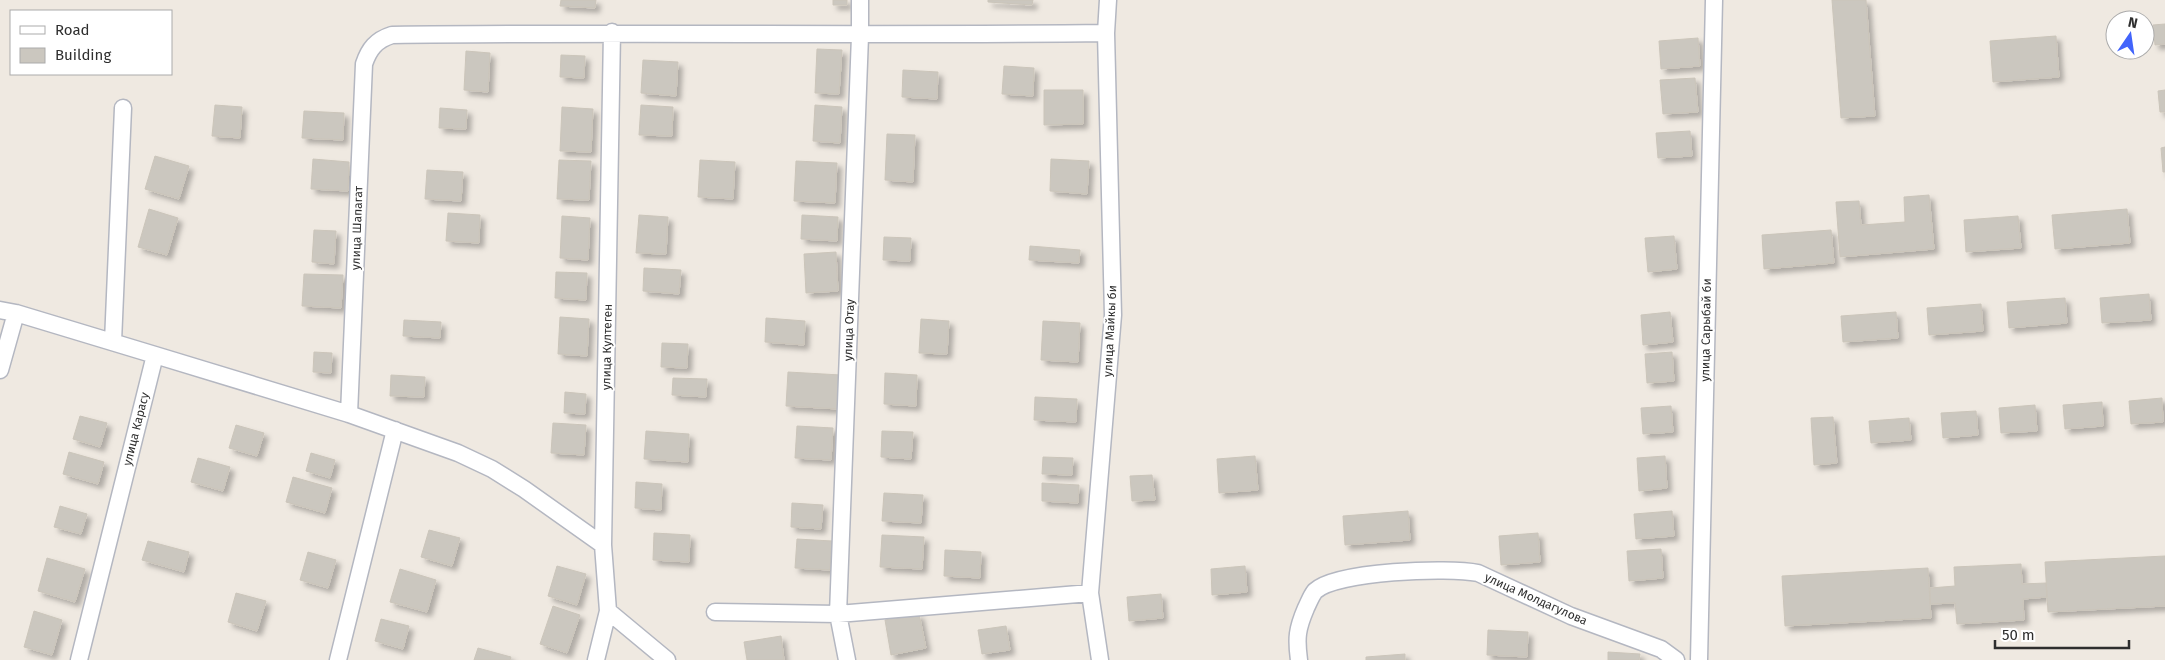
<svg xmlns="http://www.w3.org/2000/svg" width="2165" height="660" viewBox="0 0 2165 660" font-family="'Fira Sans',sans-serif">
<defs>
<filter id="shadow"><feDropShadow dx="4.5" dy="4.5" stdDeviation="2.5" flood-color="#0004"/></filter>
</defs>
<rect width="100%" height="100%" fill="#efe9e1"/>
<!-- building -->
<path fill="#cbc7bf" stroke="#cbc5ba" filter="url(#shadow)" d="M 561,0 L 596,0 L 595,8 L 560,6 Z
M 833,0 L 847,0 L 847,5 L 833,5 Z
M 988,0 L 1033,0 L 1032,5 L 988,2 Z
M 1832,0 L 1866,0 L 1875,116 L 1841,118 Z
M 2165,24 L 2165,44 L 2155,45 L 2153,25 Z
M 2056,36 L 2059,77 L 1993,82 L 1990,41 Z
M 1698,38 L 1700,66 L 1661,69 L 1659,41 Z
M 817,49 L 842,50 L 839,94 L 815,93 Z
M 466,51 L 490,53 L 488,92 L 464,90 Z
M 561,55 L 585,56 L 584,78 L 560,77 Z
M 643,60 L 678,62 L 676,96 L 641,93 Z
M 1004,66 L 1034,68 L 1033,96 L 1002,94 Z
M 903,70 L 938,72 L 937,99 L 902,97 Z
M 1695,78 L 1698,112 L 1663,114 L 1660,80 Z
M 1044,90 L 1083,90 L 1083,124 L 1044,125 Z
M 2165,90 L 2165,112 L 2160,112 L 2158,91 Z
M 215,105 L 242,107 L 240,138 L 212,136 Z
M 641,105 L 673,107 L 672,136 L 639,135 Z
M 815,105 L 842,107 L 840,143 L 813,141 Z
M 562,107 L 593,109 L 591,152 L 560,151 Z
M 440,108 L 467,110 L 466,129 L 439,128 Z
M 304,111 L 344,113 L 343,140 L 302,138 Z
M 1690,131 L 1692,156 L 1658,158 L 1656,133 Z
M 887,134 L 915,135 L 913,182 L 885,180 Z
M 2165,147 L 2165,172 L 2163,172 L 2161,148 Z
M 155,156 L 189,166 L 179,199 L 145,189 Z
M 313,159 L 349,162 L 348,191 L 311,189 Z
M 1051,159 L 1089,161 L 1087,194 L 1050,191 Z
M 559,160 L 591,161 L 589,200 L 557,199 Z
M 700,160 L 735,162 L 733,199 L 698,197 Z
M 796,161 L 837,163 L 835,203 L 794,201 Z
M 427,170 L 463,172 L 461,201 L 425,199 Z
M 1929,195 L 1934,249 L 1840,257 L 1836,202 L 1859,201 L 1861,225 L 1905,222 L 1904,197 Z
M 149,209 L 178,218 L 167,255 L 138,247 Z
M 2127,209 L 2130,243 L 2055,249 L 2052,215 Z
M 448,213 L 480,215 L 479,243 L 446,241 Z
M 639,215 L 668,217 L 666,254 L 636,253 Z
M 802,215 L 838,217 L 837,241 L 801,239 Z
M 562,216 L 590,218 L 588,260 L 560,258 Z
M 2018,216 L 2021,248 L 1966,252 L 1964,220 Z
M 314,230 L 336,231 L 334,264 L 312,262 Z
M 1831,230 L 1834,263 L 1764,269 L 1762,235 Z
M 1674,236 L 1677,269 L 1648,272 L 1645,238 Z
M 884,237 L 911,238 L 910,261 L 883,260 Z
M 1030,246 L 1080,250 L 1079,263 L 1029,260 Z
M 836,252 L 838,291 L 806,293 L 804,254 Z
M 644,268 L 681,270 L 679,294 L 643,291 Z
M 556,272 L 587,273 L 586,300 L 555,298 Z
M 304,274 L 343,275 L 341,308 L 302,306 Z
M 2149,294 L 2151,320 L 2102,323 L 2100,298 Z
M 2065,298 L 2067,323 L 2009,328 L 2007,302 Z
M 1981,304 L 1983,331 L 1929,335 L 1927,308 Z
M 1670,312 L 1673,342 L 1643,345 L 1641,315 Z
M 1896,312 L 1898,338 L 1843,342 L 1841,316 Z
M 560,317 L 589,319 L 587,356 L 558,354 Z
M 766,318 L 805,321 L 804,345 L 765,342 Z
M 921,319 L 949,321 L 947,354 L 919,353 Z
M 404,320 L 441,322 L 440,338 L 403,336 Z
M 1043,321 L 1080,323 L 1078,362 L 1041,360 Z
M 662,343 L 688,344 L 687,368 L 661,367 Z
M 314,352 L 332,353 L 331,373 L 313,372 Z
M 1672,352 L 1674,381 L 1647,383 L 1645,354 Z
M 788,372 L 841,375 L 839,409 L 786,406 Z
M 885,373 L 917,375 L 916,406 L 884,404 Z
M 391,375 L 425,377 L 424,397 L 390,396 Z
M 673,378 L 707,379 L 706,397 L 672,395 Z
M 565,392 L 586,394 L 585,414 L 564,413 Z
M 1035,397 L 1077,399 L 1076,422 L 1034,420 Z
M 2162,398 L 2163,422 L 2131,424 L 2129,401 Z
M 2102,402 L 2103,426 L 2065,429 L 2063,405 Z
M 2035,405 L 2037,431 L 2001,433 L 1999,408 Z
M 1671,406 L 1673,432 L 1643,434 L 1641,408 Z
M 1976,411 L 1978,435 L 1943,438 L 1941,413 Z
M 80,416 L 107,423 L 100,447 L 73,439 Z
M 1833,417 L 1837,463 L 1814,465 L 1811,418 Z
M 1909,418 L 1911,440 L 1871,443 L 1869,421 Z
M 553,423 L 586,425 L 584,455 L 551,453 Z
M 236,425 L 264,433 L 257,456 L 229,448 Z
M 797,426 L 833,428 L 831,460 L 795,458 Z
M 646,431 L 689,434 L 688,462 L 644,459 Z
M 882,431 L 913,432 L 911,459 L 881,457 Z
M 69,452 L 104,462 L 98,484 L 63,474 Z
M 311,453 L 335,460 L 330,478 L 306,471 Z
M 1255,456 L 1258,490 L 1219,493 L 1217,459 Z
M 1665,456 L 1667,488 L 1639,491 L 1637,458 Z
M 1043,457 L 1073,458 L 1072,475 L 1042,474 Z
M 198,458 L 230,467 L 223,491 L 191,482 Z
M 1152,475 L 1155,500 L 1132,501 L 1130,476 Z
M 293,477 L 332,488 L 325,513 L 286,502 Z
M 636,482 L 662,484 L 661,510 L 635,508 Z
M 1042,483 L 1079,485 L 1078,503 L 1042,501 Z
M 884,493 L 923,495 L 921,523 L 882,521 Z
M 792,503 L 823,505 L 821,529 L 791,527 Z
M 60,506 L 87,514 L 81,534 L 54,527 Z
M 1408,511 L 1410,540 L 1345,545 L 1343,516 Z
M 1672,511 L 1674,536 L 1636,539 L 1634,514 Z
M 429,530 L 460,538 L 452,566 L 421,557 Z
M 654,533 L 690,535 L 689,562 L 653,560 Z
M 1538,533 L 1540,562 L 1501,565 L 1499,536 Z
M 882,535 L 924,537 L 922,569 L 880,567 Z
M 797,539 L 832,541 L 830,570 L 795,568 Z
M 148,541 L 189,552 L 184,572 L 142,560 Z
M 1661,549 L 1663,578 L 1629,581 L 1627,551 Z
M 945,550 L 981,552 L 980,578 L 944,576 Z
M 308,552 L 336,560 L 328,588 L 300,580 Z
M 2165,556 L 2165,606 L 2048,612 L 2045,562 Z
M 47,558 L 85,569 L 75,602 L 38,591 Z
M 2021,564 L 2022,584 L 2046,583 L 2047,597 L 2023,599 L 2024,620 L 1957,624 L 1955,603 L 1930,604 L 1930,588 L 1955,586 L 1954,567 Z
M 557,566 L 586,574 L 577,605 L 548,596 Z
M 1245,566 L 1247,592 L 1212,595 L 1211,569 Z
M 1928,568 L 1931,618 L 1785,626 L 1782,576 Z
M 400,569 L 436,580 L 427,612 L 390,602 Z
M 236,593 L 266,601 L 257,631 L 228,622 Z
M 1161,594 L 1163,618 L 1129,621 L 1127,597 Z
M 553,606 L 580,615 L 567,653 L 540,644 Z
M 34,611 L 62,620 L 52,655 L 24,647 Z
M 919,614 L 926,648 L 891,655 L 885,620 Z
M 381,619 L 409,626 L 403,649 L 375,641 Z
M 1006,626 L 1010,650 L 982,654 L 978,630 Z
M 1488,630 L 1528,632 L 1527,657 L 1487,655 Z
M 781,636 L 784,660 L 747,660 L 744,642 Z
M 478,648 L 511,657 L 510,660 L 474,660 Z
M 1608,652 L 1640,654 L 1639,660 L 1608,660 Z
M 1405,654 L 1405,660 L 1366,660 L 1366,657 Z"/>
<g fill="none" stroke-linecap="round" stroke-linejoin="round">
<defs>
<path id="street" d="M 0,310 L 16,313 L 155,355 L 79,660
M 113,342 L 123,108
M 155,355 L 349,414 L 458,453 L 492,469 L 524,489 L 603,545
M 0,370 L 16,313
M 349,414 L 364,64 C 369,49 376,40 392,35 C 630,32 868,36 1106,33
M 608,611 L 667,660
M 715,612 L 838,614 L 1090,593
M 338,660 L 395,430
M 596,660 L 608,611 L 603,545 L 612,32
M 847,660 L 838,614 L 860,36 L 860,0
M 1100,660 L 1090,593 L 1113,315 L 1106,33 L 1108,0
M 1299,660 C 1296,638 1297,629 1306,608 C 1309,602 1311,596 1315,591 C 1336,571 1449,567 1478,573 L 1571,616 L 1661,649 L 1676,660
M 1699,660 L 1714,0"/>
</defs>
<!-- street casing -->
<use href="#street" stroke="#b4b7c1" stroke-width="19"/>
<!-- street -->
<use href="#street" stroke="#fff" stroke-width="16"/>
</g>
<g text-anchor="middle" stroke-width="4" stroke-linejoin="round" paint-order="stroke">
<!-- street labels -->
<g font-size="12" fill="#2e2e2e" stroke="#fff">
<text transform="translate(357 228) rotate(-88)" y="4">улица Шапагат</text>
<text transform="translate(849 330) rotate(-88)" y="4">улица Отау</text>
<text transform="translate(1706 330) rotate(-89)" y="4">улица Сарыбай би</text>
<text transform="translate(1110 331) rotate(-87)" y="4">улица Майкы би</text>
<text transform="translate(607 347) rotate(-89)" y="4">улица Култеген</text>
<text transform="translate(136 429) rotate(-76)" y="4">улица Карасу</text>
<text transform="translate(1536 599) rotate(24)" y="4">улица Молдагулова</text>
</g>
</g>
<!-- legend -->
<rect x="10" y="10" width="162" height="65" fill="#ffffff" stroke="#ababab"/>
<rect x="20" y="26" width="25" height="8" fill="#ffffff" stroke="#ababab"/>
<text x="55" y="35" font-size="15" fill="#2e2e2e">Road</text>
<rect x="20" y="48" width="25" height="15" fill="#cbc7bf" stroke="#ababab"/>
<text x="55" y="60" font-size="15" fill="#2e2e2e">Building</text>
<!-- north arrow -->
<g transform="translate(2130 35) rotate(13)"><circle r="24" fill="#ffffff" stroke="#ababab"/>
<path d="M0-4L9 19L0 12L-9 19Z" fill="#4264fb"/>
<text y="-8" font-size="14" font-weight="bold" text-anchor="middle" fill="#2e2e2e">N</text>
</g>
<!-- scale -->
<path d="M1995 640v8h134v-8" fill="none" stroke="#2e2e2e" stroke-width="2.5"/>
<text x="2002" y="640" font-size="15" fill="#2e2e2e" stroke="#ffffff" stroke-width="4" paint-order="stroke">50 m</text>
</svg>
